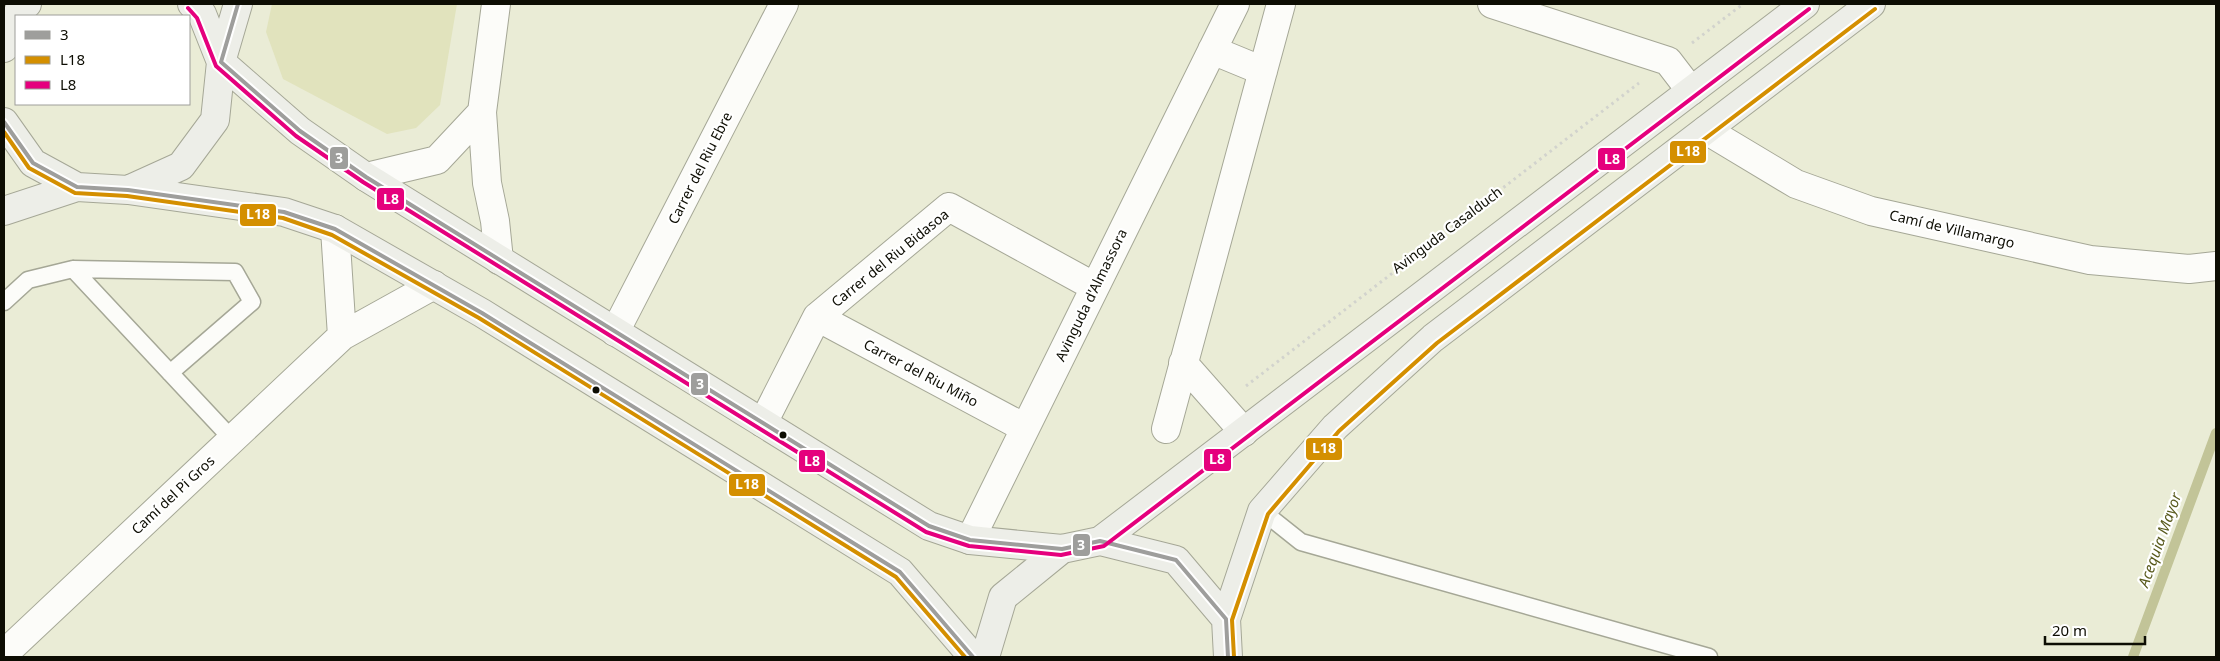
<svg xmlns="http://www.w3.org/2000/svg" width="2220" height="661" viewBox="0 0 2220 661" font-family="'Noto Sans',sans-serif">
<rect width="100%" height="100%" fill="#eaecd6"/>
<!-- green -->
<path fill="#e1e3bd" d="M 272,4 L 457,4 L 440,105 L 416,128 L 387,134 L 283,79 L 266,32 Z"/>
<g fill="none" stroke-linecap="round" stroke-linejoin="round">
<!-- stream -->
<path stroke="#c2c498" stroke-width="10" d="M 2133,657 L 2216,433"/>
<defs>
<path id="lane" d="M 73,269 L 235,272 L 252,302 L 170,373
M 4,302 L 28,280 L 73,269 L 232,439
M 1262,511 L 1301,542 L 1709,657"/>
<path id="street" d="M 496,4 L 482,112 L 487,183 L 495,221 L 499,260
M 1492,4 L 1668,61 L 1691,91
M 1212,50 L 1263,71
M 1706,130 L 1796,184 L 1871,211 L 2090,260 L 2189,269 L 2216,266
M 366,177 L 437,160 L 482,112
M 335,229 L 342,336
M 817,317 L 1025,428
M 615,332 L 784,4
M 1183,363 L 1244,432
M 763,423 L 817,317 L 949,207 L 1095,287
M 1166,429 L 1281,4
M 970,540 L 1235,4
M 4,654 L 342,336 L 434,285"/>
<path id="secondary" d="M 4,48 L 19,10 L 27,4
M 221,62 L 300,131 L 366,177 L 929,526 L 970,540 L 1062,549
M 221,62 L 238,4
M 4,122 L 33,163 L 77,187 L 128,190 L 284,212 L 335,229 L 482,313 L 900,572 L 973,657
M 128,190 L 181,166 L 215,120 L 221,62 L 202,14 L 192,4
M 4,211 L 77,187
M 1100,541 L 1805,4
M 1226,619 L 1262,511 L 1335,427 L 1433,338 L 1871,4
M 985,657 L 1003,597 L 1062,549 L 1100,541 L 1176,560 L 1226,619 L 1228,657"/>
</defs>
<!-- lane casing -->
<use href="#lane" stroke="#a5a796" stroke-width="19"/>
<!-- street casing -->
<use href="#street" stroke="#a5a796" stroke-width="30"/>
<!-- secondary casing -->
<use href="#secondary" stroke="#a5a796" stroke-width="30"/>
<!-- path -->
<path stroke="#d2d3cd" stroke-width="3" stroke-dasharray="2.5 4" stroke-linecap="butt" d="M 1692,43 L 1743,4
M 1246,386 L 1639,83"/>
<!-- lane -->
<use href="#lane" stroke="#fcfcf9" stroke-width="16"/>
<!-- street -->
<use href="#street" stroke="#fcfcf9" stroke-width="28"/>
<!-- secondary -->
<use href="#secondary" stroke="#edeee8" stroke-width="28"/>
<defs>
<path id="bus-1" d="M 238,4 L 221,62 L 300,131 L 366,177 L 929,526 L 970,540 L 1062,549 L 1100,541 L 1176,560 L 1226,619 L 1228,657
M 4,122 L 33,163 L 77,187 L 128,190 L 284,212 L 335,229 L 482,313 L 900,572 L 973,657"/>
<path id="bus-2" d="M 4,132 L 29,168 L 75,193 L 127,196 L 283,218 L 332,235 L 479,318 L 896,577 L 965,657
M 1234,657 L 1232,620 L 1268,514 L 1339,431 L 1437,343 L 1875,9"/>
<path id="bus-3" d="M 188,8 L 197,18 L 216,66 L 296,136 L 363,182 L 926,532 L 969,546 L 1061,555 L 1104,546 L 1809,9"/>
</defs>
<!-- bus-1 casing -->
<use href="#bus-1" stroke="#fff" stroke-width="8"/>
<!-- bus-2 casing -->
<use href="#bus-2" stroke="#fff" stroke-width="8"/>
<!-- bus-3 casing -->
<use href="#bus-3" stroke="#fff" stroke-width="8"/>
<!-- bus-1 -->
<use href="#bus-1" stroke="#9e9e9c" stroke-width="4"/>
<!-- bus-2 -->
<use href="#bus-2" stroke="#d48f00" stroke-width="4"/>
<!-- bus-3 -->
<use href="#bus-3" stroke="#e5007d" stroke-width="4"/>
</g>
<!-- markers -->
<g fill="#0d0d03" stroke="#fff" stroke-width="2">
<circle cx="596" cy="390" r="4.5"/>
<circle cx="783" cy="435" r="4.5"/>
</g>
<g text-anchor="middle" stroke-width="4.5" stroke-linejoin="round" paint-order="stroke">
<!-- street labels -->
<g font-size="14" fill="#0d0d03" stroke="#fff">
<text transform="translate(700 168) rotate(-63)" y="5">Carrer del Riu Ebre</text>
<text transform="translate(1952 229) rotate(13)" y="5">Camí de Villamargo</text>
<text transform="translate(1447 230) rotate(-37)" y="5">Avinguda Casalduch</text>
<text transform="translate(890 258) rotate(-39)" y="5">Carrer del Riu Bidasoa</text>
<text transform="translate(1091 295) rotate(-64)" y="5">Avinguda d'Almassora</text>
<text transform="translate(921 373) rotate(28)" y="5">Carrer del Riu Miño</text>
<text transform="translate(173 495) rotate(-43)" y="5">Camí del Pi Gros</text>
</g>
<!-- water labels -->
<g font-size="15" font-style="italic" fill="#595a1d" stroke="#fff">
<text transform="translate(2160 540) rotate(-70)" y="5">Acequia Mayor</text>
</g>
</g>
<g stroke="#fff" stroke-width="2">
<rect x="1669" y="140" width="38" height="24" rx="5" fill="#d48f00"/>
<rect x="329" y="146" width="20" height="24" rx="5" fill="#9e9e9c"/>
<rect x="1597" y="147" width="29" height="24" rx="5" fill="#e5007d"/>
<rect x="376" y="187" width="29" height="24" rx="5" fill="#e5007d"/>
<rect x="239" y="203" width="38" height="24" rx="5" fill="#d48f00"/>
<rect x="690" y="372" width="19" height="24" rx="5" fill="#9e9e9c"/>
<rect x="1305" y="437" width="38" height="24" rx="5" fill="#d48f00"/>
<rect x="1203" y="448" width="29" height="24" rx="5" fill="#e5007d"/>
<rect x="798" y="449" width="28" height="24" rx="5" fill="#e5007d"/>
<rect x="728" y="473" width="38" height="24" rx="5" fill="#d48f00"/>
<rect x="1072" y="533" width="19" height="24" rx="5" fill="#9e9e9c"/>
</g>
<g font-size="14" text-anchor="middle" font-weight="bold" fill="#fff">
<text x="1688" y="156">L18</text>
<text x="339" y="163">3</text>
<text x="1612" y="164">L8</text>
<text x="391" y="204">L8</text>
<text x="258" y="219">L18</text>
<text x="700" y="389">3</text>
<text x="1324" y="453">L18</text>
<text x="1217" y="464">L8</text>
<text x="812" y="466">L8</text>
<text x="747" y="489">L18</text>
<text x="1081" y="550">3</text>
</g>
<!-- border -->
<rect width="2220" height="661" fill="none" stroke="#0d0d03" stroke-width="10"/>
<!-- legend -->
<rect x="15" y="15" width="175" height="90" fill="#ffffff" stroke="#9e9e9a"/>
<rect x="25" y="31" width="25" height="8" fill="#9e9e9c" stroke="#9e9e9a"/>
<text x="60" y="40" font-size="15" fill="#0d0d03">3</text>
<rect x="25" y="56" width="25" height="8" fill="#d48f00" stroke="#9e9e9a"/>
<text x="60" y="65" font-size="15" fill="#0d0d03">L18</text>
<rect x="25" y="81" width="25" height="8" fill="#e5007d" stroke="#9e9e9a"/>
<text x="60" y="90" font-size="15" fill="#0d0d03">L8</text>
<!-- scale -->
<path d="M2045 636v8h100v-8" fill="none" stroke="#0d0d03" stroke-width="2.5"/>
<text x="2052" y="636" font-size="15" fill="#0d0d03" stroke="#ffffff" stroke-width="4" paint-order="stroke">20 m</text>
</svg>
